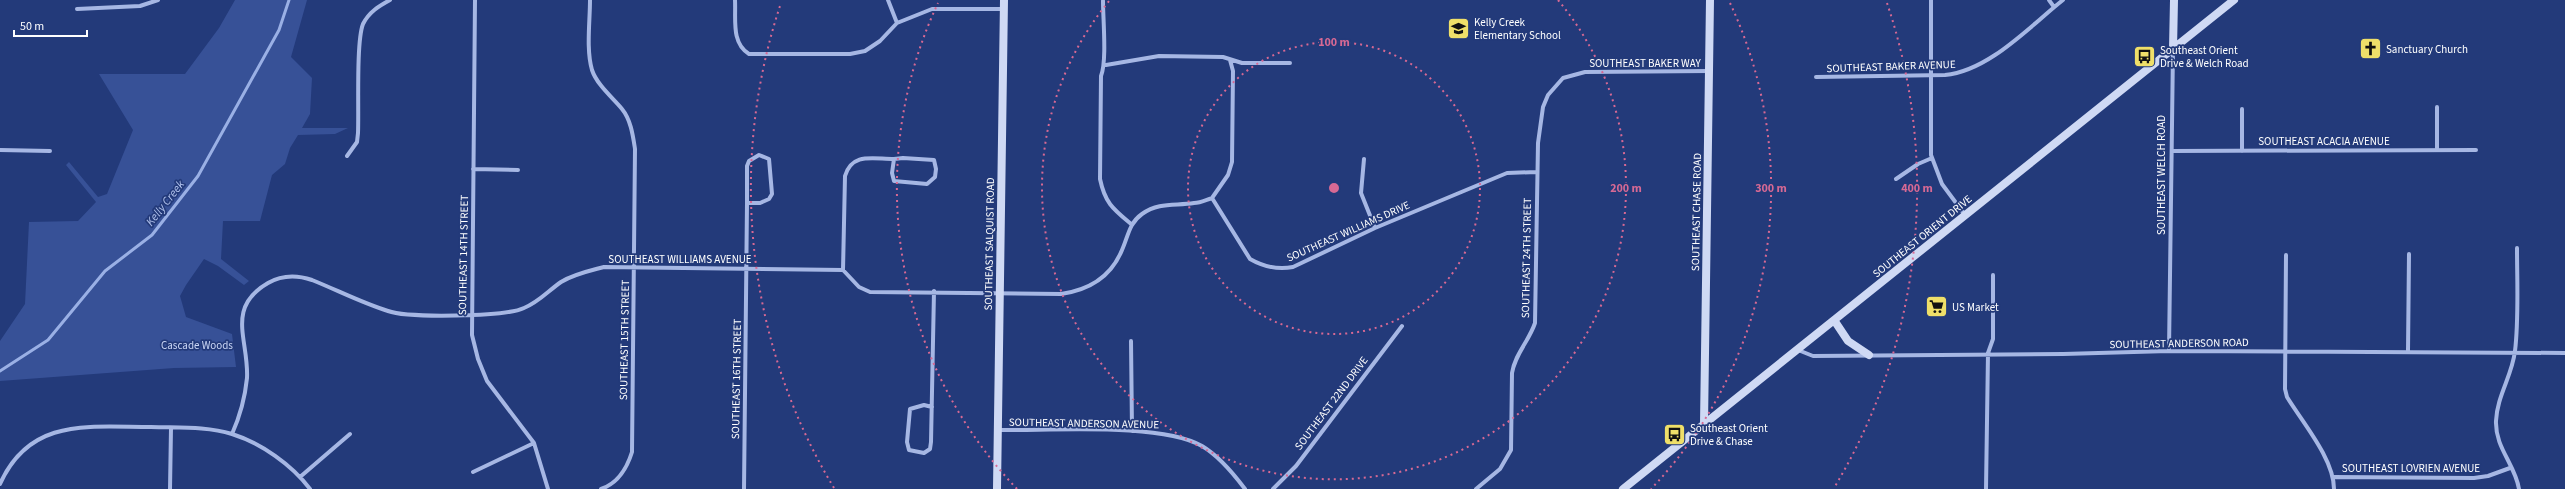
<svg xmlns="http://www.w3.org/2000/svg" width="2565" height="489" viewBox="0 0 2565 489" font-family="'Source Sans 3',sans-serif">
<rect width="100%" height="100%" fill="#233a7a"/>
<!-- green -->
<path fill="#375197" d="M 235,0 L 307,0 L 291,57 L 312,78 L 310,114 L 302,128 L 348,128 L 335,134 L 298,135 L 290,148 L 285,164 L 272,175 L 260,221 L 223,221 L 221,259 L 249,281 L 244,285 L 218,266 L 204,259 L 186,285 L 180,296 L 186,317 L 232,334 L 236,367 L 174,368 L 0,381 L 0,341 L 25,304 L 29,222 L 78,221 L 96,202 L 66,165 L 69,162 L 98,197 L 107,194 L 133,130 L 99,74 L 185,74 L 219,28 Z"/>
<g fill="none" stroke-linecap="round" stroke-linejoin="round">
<!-- stream -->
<path stroke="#9ab0e5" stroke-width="3" d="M 0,371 L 48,340 L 105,271 L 152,235 L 198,176 L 279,30 L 289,0"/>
<!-- street -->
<path stroke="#a6b7e4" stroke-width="4" d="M 475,0 L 472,335 L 478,359 L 487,381 L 534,443 L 548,489
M 590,0 C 590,22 586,49 592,70 C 597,85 613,98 622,109 C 631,120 633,136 635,149 L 632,452 C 627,468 619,483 601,489
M 735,0 C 736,19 731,43 749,54 L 850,54 L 865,51 L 880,41 L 897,23 L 932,9 L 1003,9
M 888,0 L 897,23
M 1931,0 L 1931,155 L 1942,184 L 1965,215
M 2049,0 L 2054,7
M 1103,1 C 1103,20 1107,61 1101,76 L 1100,179 C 1105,203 1113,209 1131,224
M 77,9 L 140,6 L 158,0
M 1106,65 L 1159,56 L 1223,57 L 1242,63 L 1290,63
M 1816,77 L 1945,75 C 1989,71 2030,26 2063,0
M 2437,107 L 2437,150
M 2242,109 L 2242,151
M 0,150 L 50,151
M 2172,151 L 2476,150
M 759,155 L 769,159 L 772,194 L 769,199 L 760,203 L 747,203 L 747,166 L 749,161 Z
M 347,156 L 357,142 L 358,133 C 359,110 356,42 363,24 C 369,12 379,6 390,0
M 903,158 L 934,160 L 936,169 L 935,177 L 927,184 L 894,181 L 892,173 L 894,159 Z
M 1364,159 L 1361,193 L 1375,228
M 473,169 L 518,170
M 1896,179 L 1918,164 L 1932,158
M 1212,198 L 1250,259 C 1264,267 1277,270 1293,267 L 1375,228 L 1507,173 L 1536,172
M 1212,198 L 1228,175 L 1232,162 L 1233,71 L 1230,60
M 2517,248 C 2517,282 2519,318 2515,351 C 2512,376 2497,396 2496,421 C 2495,448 2515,464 2519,489
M 2286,255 L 2285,389 L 2287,397 C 2303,423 2334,459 2334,489
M 843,270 L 845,176 C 852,152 873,159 894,159
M 1131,341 L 1132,431
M 1798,350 L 1813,356 L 2063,354 L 2169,351 L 2565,353
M 2169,351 L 2173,49
M 2408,351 L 2409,254
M 932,407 L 924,405 L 910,409 L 907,442 L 909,450 L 924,453 L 930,449 L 931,442 L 934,291
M 998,430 C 1048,431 1161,422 1202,446 C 1219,456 1233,473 1245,489
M 232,434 C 240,416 245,398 247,378 C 249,340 225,308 268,283 C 282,275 297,275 312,280 C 337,290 362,303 388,311 C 407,318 505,317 524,308 C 539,302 548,291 561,282 C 574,274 589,271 604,267 L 843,270 L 859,287 L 870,292 L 1061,294 C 1089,290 1111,277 1122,250 C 1128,237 1129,223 1142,214 C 1159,202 1175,206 1194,203 C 1200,203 1206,200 1212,198
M 473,472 L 534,443
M 300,477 L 350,434
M 2334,477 L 2474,478 L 2488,476 L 2510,468
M 0,484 C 30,417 89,427 151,427 C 178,428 206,426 232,434 C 261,443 292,465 310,489
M 170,489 L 171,428
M 744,489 L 747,203
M 1273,489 L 1296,466 L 1402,326
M 1476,489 L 1500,469 L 1511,450 L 1512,373 C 1515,354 1529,341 1535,323 L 1538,143 L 1543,107 L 1548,95 L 1563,78 L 1585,72 L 1709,71
M 1986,489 L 1988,353 L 1993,339 L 1993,275"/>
<!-- secondary -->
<path stroke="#cfd9f4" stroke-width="8" d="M 2173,49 L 2174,0
M 1834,320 L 1848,341 L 1869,355
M 1704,424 L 1710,0
M 997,489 L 1004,0
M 1623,489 L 2234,0"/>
</g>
<!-- distance rings -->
<g fill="none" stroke="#d76994" stroke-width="2" stroke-dasharray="2 4">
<circle cx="1334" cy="188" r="146"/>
<path d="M1558 0A292 292 0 1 1 1110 0"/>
<path d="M1017 489A437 437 0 0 1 938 3M1730 3A437 437 0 0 1 1651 489"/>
<path d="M834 488A583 583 0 0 1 781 3M1887 3A583 583 0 0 1 1834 488"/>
</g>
<!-- icons -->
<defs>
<symbol id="school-square" viewBox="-11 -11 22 22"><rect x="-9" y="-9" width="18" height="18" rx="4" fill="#efdf69" stroke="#233a7a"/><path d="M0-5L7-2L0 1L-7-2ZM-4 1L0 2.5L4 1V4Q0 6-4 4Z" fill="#111"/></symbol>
<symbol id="church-square" viewBox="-11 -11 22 22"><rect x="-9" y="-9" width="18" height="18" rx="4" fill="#efdf69" stroke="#233a7a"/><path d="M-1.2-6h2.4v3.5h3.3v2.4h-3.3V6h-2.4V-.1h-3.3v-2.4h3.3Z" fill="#111"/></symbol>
<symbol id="bus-square" viewBox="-11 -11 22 22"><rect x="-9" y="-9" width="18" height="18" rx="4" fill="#efdf69" stroke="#233a7a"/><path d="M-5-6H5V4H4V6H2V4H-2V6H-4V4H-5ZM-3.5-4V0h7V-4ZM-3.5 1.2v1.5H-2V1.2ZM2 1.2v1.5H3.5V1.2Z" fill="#111"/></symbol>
<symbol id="supermarket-square" viewBox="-11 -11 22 22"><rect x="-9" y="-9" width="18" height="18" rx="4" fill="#efdf69" stroke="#233a7a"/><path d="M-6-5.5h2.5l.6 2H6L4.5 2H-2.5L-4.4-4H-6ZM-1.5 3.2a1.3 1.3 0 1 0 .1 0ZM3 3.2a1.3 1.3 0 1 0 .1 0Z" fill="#111"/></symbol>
</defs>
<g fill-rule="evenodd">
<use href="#school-square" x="1446" y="16" width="25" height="25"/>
<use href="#church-square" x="2358" y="36" width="25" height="25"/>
<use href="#bus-square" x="2132" y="44" width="25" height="25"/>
<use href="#supermarket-square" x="1924" y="294" width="25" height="25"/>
<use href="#bus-square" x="1662" y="422" width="25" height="25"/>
</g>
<g text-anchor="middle" stroke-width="3.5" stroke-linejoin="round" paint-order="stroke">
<!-- poi labels -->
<g font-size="11" fill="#fff" stroke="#233a7a" text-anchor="start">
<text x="1474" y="26">Kelly Creek<tspan x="1474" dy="13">Elementary School</tspan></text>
<text x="2386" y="53">Sanctuary Church</text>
<text x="2160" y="54">Southeast Orient<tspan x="2160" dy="13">Drive &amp; Welch Road</tspan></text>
<text x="1952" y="311">US Market</text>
<text x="1690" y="432">Southeast Orient<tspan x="1690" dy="13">Drive &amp; Chase</tspan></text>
</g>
<!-- street labels -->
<g font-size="11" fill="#fff" stroke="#233a7a">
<text x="1645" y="67">SOUTHEAST BAKER WAY</text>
<text transform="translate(1891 66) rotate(-2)" y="4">SOUTHEAST BAKER AVENUE</text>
<text x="2324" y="145">SOUTHEAST ACACIA AVENUE</text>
<text transform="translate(2161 175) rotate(-90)" y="4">SOUTHEAST WELCH ROAD</text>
<text transform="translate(1696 212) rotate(-89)" y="4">SOUTHEAST CHASE ROAD</text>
<text transform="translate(1348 231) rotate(-24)" y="4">SOUTHEAST WILLIAMS DRIVE</text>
<text transform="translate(1922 236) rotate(-39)" y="4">SOUTHEAST ORIENT DRIVE</text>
<text transform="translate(989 244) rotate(-89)" y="4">SOUTHEAST SALQUIST ROAD</text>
<text transform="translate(463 255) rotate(-89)" y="4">SOUTHEAST 14TH STREET</text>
<text transform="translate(1526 258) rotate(-89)" y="4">SOUTHEAST 24TH STREET</text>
<text x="680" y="263">SOUTHEAST WILLIAMS AVENUE</text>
<text transform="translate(624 340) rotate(-89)" y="4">SOUTHEAST 15TH STREET</text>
<text transform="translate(2179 343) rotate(-1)" y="4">SOUTHEAST ANDERSON ROAD</text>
<text transform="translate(736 379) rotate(-89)" y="4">SOUTHEAST 16TH STREET</text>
<text transform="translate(1331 403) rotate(-53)" y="4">SOUTHEAST 22ND DRIVE</text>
<text transform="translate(1084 423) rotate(1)" y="4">SOUTHEAST ANDERSON AVENUE</text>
<text x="2411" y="472">SOUTHEAST LOVRIEN AVENUE</text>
</g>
<!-- park labels -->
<g font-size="11" fill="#c9d5f4" stroke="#233a7a">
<text x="197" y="349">Cascade Woods</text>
</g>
<!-- water labels -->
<g font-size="12" font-style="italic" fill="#b1c2ec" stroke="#233a7a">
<text transform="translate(165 203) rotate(-52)" y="4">Kelly Creek</text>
</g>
</g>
<circle cx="1334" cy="188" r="6" fill="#d76994" stroke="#233a7a" stroke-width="2"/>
<g font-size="12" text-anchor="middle" font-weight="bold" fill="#d76994" stroke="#233a7a" stroke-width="3.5" stroke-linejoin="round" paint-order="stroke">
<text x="1334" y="46">100 m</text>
<text x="1626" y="192">200 m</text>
<text x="1771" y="192">300 m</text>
<text x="1917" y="192">400 m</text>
</g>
<!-- scale -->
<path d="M14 30v6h73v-6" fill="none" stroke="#ffffff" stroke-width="2"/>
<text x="20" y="30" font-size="12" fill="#ffffff" stroke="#233a7a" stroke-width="3" paint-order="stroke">50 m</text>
</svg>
